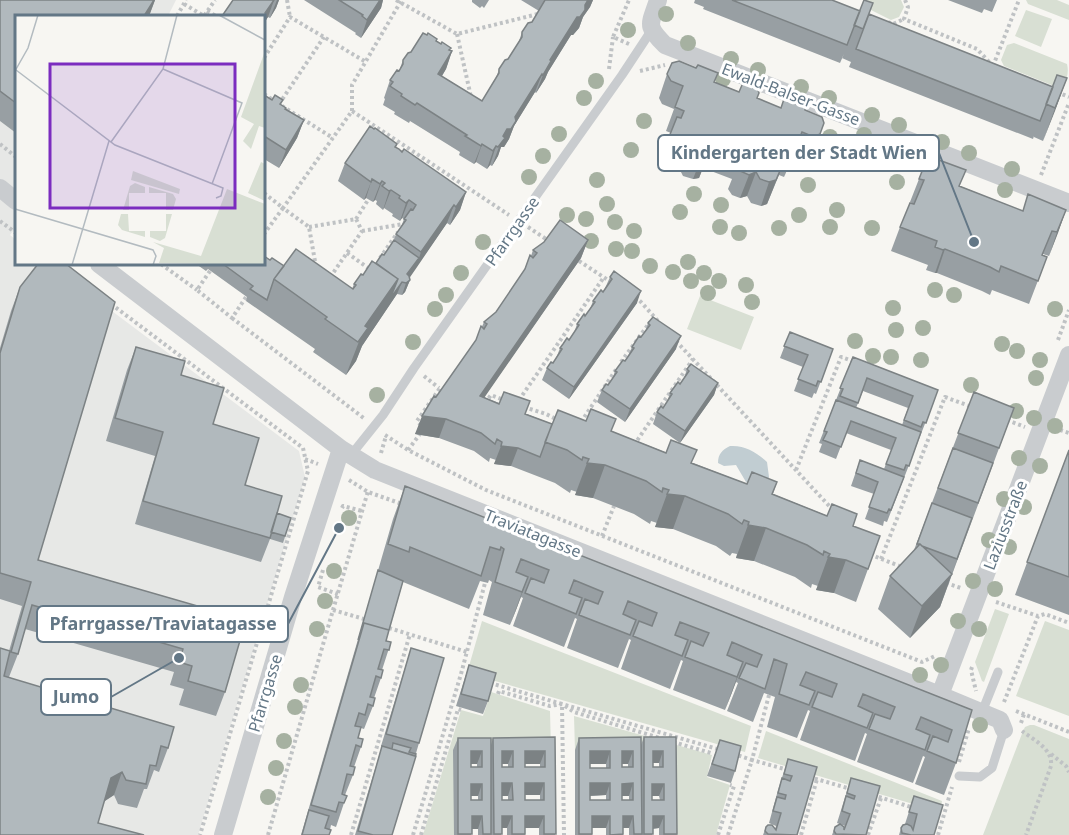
<svg xmlns="http://www.w3.org/2000/svg" width="1069" height="835" viewBox="0 0 1069 835" font-family="'Noto Sans',sans-serif">
<rect width="100%" height="100%" fill="#f7f6f2"/>
<!-- built -->
<path fill="#e7e8e6" d="M 0,0 L 176,0 L 168,16 L 16,16 L 16,227 L 10,235 L 16,240 L 16,264 L 49,264 L 299,451 L 305,477 L 198,835 L 0,835 Z"/>
<!-- green -->
<path fill="#d8dfd3" d="M 863,0 L 901,0 L 904,7 L 899,17 L 891,20 L 865,7 Z
M 1026,0 L 1057,0 L 1069,5 L 1069,20 L 1028,4 Z
M 1026,10 L 1052,19 L 1041,47 L 1015,36 Z
M 1014,43 L 1067,64 C 1069,72 1067,78 1064,85 L 1059,88 L 1004,66 L 1001,60 L 1007,45 Z
M 700,296 L 754,317 L 741,350 L 687,329 Z
M 995,609 L 1009,614 L 984,682 L 982,681 L 975,662 Z
M 482,621 L 751,726 L 745,752 L 467,673 Z
M 1045,621 L 1069,630 L 1069,716 L 1016,696 Z
M 491,692 L 550,711 L 551,750 L 454,749 L 454,835 L 423,835 L 461,710 L 483,716 Z
M 574,716 L 712,755 L 707,777 L 730,785 L 716,835 L 673,835 L 672,750 L 575,750 Z
M 1030,725 L 1034,725 L 1069,739 L 1069,835 L 983,835 L 1023,731 L 1025,727 Z
M 766,731 L 942,801 L 940,812 L 758,758 Z"/>
<!-- water -->
<path fill="#c1cdd2" d="M 730,446 C 745,445 756,452 767,462 L 769,477 L 766,484 L 750,485 L 746,482 L 736,465 L 724,466 L 718,463 C 718,454 722,450 730,446 Z"/>
<g fill="none" stroke-linecap="round" stroke-linejoin="round">
<!-- path -->
<path stroke="#bfc2c4" stroke-width="4" stroke-dasharray="3 3" stroke-linecap="butt" d="M 287,0 L 290,17
M 396,0 L 457,34 L 538,14 L 536,16
M 905,0 L 908,7 L 904,19 L 977,49 L 992,65
M 184,4 L 204,16 L 215,0
M 207,11 L 216,16
M 177,16 L 186,0
M 888,22 L 893,24 L 904,19
M 457,34 L 471,97
M 629,44 L 613,37 L 629,0
M 264,58 L 290,17 L 366,62
M 993,66 L 1019,0
M 609,69 L 613,37
M 640,71 L 665,65
M 1057,92 L 1069,97
M 264,94 L 276,102
M 279,104 L 324,37
M 282,106 L 333,138
M 352,111 L 352,85 L 401,1
M 0,144 L 16,157
M 1041,175 L 1069,103
M 264,193 L 283,208 L 264,234
M 356,219 L 368,200
M 0,221 L 16,233
M 309,227 L 356,219 L 362,231 L 331,276
M 528,227 L 549,241
M 362,231 L 403,224
M 347,253 L 371,270
M 380,258 L 398,232
M 579,261 L 611,282
M 161,264 L 197,290
M 316,267 L 309,227 L 283,208 L 352,111 L 509,215
M 210,271 L 197,290 L 232,318 L 246,297
M 635,297 L 640,301 L 659,322
M 111,304 L 303,448 L 308,471 L 200,835
M 232,318 L 365,419
M 1058,340 L 1069,310
M 676,341 L 832,509
M 621,362 L 650,322
M 424,376 L 439,388
M 519,400 L 604,277
M 485,403 L 491,395 L 506,401
M 524,407 L 546,414 L 556,419
M 1007,420 L 1025,427
M 581,422 L 617,368
M 421,425 L 417,421 L 440,388
M 1060,430 L 1069,433
M 385,435 L 408,450 L 486,490 L 922,662 L 935,656
M 634,445 L 693,359
M 408,450 L 420,434
M 381,453 L 386,436
M 305,459 L 318,464
M 796,470 L 841,357 L 855,362
M 349,480 L 368,492 L 402,504
M 342,508 L 343,506 L 362,511
M 602,536 L 614,506
M 871,553 L 874,556 L 902,567
M 881,559 L 945,397 L 972,407
M 323,570 L 318,587 L 338,594
M 946,583 L 961,588
M 996,602 L 1038,616 L 1045,614 L 1069,623
M 333,610 L 364,619
M 389,628 L 467,652
M 972,667 L 971,670 L 976,691
M 490,683 L 562,704 L 564,835
M 498,694 L 499,691 L 550,706 L 562,704 L 721,750
M 769,695 L 752,760 L 788,770
M 1004,702 L 1038,616
M 565,706 L 574,712 L 663,739
M 1016,711 L 1069,732
M 1021,723 L 1024,714
M 1022,731 C 1034,740 1053,749 1051,766 L 1026,835
M 673,742 L 711,753 L 709,754
M 1051,754 L 1066,766 L 1069,772
M 959,762 L 969,728
M 809,777 L 851,789
M 873,795 L 914,808
M 268,835 L 333,610 L 368,491
M 351,835 L 410,634
M 413,835 L 461,674 L 485,583
M 421,835 L 458,709 L 461,710
M 718,835 L 734,786 L 730,785
M 728,835 L 752,760 L 734,754
M 801,835 L 817,779
M 868,835 L 881,798
M 938,835 L 952,787"/>
<!-- service -->
<path stroke="#c9cccf" stroke-width="9" d="M 351,455 L 383,415 L 414,368 L 622,75 L 651,31
M 982,712 L 998,672
M 959,776 L 980,777 L 992,768 L 1004,730"/>
<!-- minor -->
<path stroke="#c9cccf" stroke-width="18" d="M 658,0 C 650,25 645,25 665,45 L 1069,203
M 0,188 L 16,201
M 99,264 L 341,449 L 375,470 L 940,695 L 1000,720 L 1004,730
M 940,695 L 1069,355
M 223,835 L 293,597 L 341,449"/>
</g>
<!-- trees -->
<g fill="#a6b1a1">
<circle cx="666" cy="14" r="8"/>
<circle cx="628" cy="30" r="8"/>
<circle cx="688" cy="43" r="8"/>
<circle cx="731" cy="59" r="8"/>
<circle cx="758" cy="70" r="8"/>
<circle cx="723" cy="79" r="8"/>
<circle cx="596" cy="81" r="8"/>
<circle cx="801" cy="87" r="8"/>
<circle cx="584" cy="98" r="8"/>
<circle cx="829" cy="98" r="8"/>
<circle cx="872" cy="115" r="8"/>
<circle cx="644" cy="121" r="8"/>
<circle cx="899" cy="125" r="8"/>
<circle cx="559" cy="134" r="8"/>
<circle cx="864" cy="135" r="8"/>
<circle cx="830" cy="137" r="8"/>
<circle cx="942" cy="142" r="8"/>
<circle cx="631" cy="150" r="8"/>
<circle cx="969" cy="153" r="8"/>
<circle cx="543" cy="156" r="8"/>
<circle cx="1012" cy="169" r="8"/>
<circle cx="529" cy="177" r="8"/>
<circle cx="597" cy="180" r="8"/>
<circle cx="897" cy="182" r="8"/>
<circle cx="808" cy="185" r="8"/>
<circle cx="1005" cy="190" r="8"/>
<circle cx="694" cy="194" r="8"/>
<circle cx="607" cy="204" r="8"/>
<circle cx="721" cy="205" r="8"/>
<circle cx="837" cy="210" r="8"/>
<circle cx="680" cy="212" r="8"/>
<circle cx="567" cy="215" r="8"/>
<circle cx="799" cy="215" r="8"/>
<circle cx="586" cy="219" r="8"/>
<circle cx="615" cy="222" r="8"/>
<circle cx="720" cy="227" r="8"/>
<circle cx="830" cy="227" r="8"/>
<circle cx="779" cy="228" r="8"/>
<circle cx="872" cy="228" r="8"/>
<circle cx="634" cy="231" r="8"/>
<circle cx="739" cy="233" r="8"/>
<circle cx="591" cy="241" r="8"/>
<circle cx="483" cy="242" r="8"/>
<circle cx="616" cy="249" r="8"/>
<circle cx="632" cy="251" r="8"/>
<circle cx="688" cy="262" r="8"/>
<circle cx="650" cy="266" r="8"/>
<circle cx="673" cy="272" r="8"/>
<circle cx="461" cy="273" r="8"/>
<circle cx="704" cy="273" r="8"/>
<circle cx="691" cy="281" r="8"/>
<circle cx="719" cy="281" r="8"/>
<circle cx="746" cy="285" r="8"/>
<circle cx="935" cy="290" r="8"/>
<circle cx="708" cy="293" r="8"/>
<circle cx="446" cy="295" r="8"/>
<circle cx="954" cy="295" r="8"/>
<circle cx="752" cy="302" r="8"/>
<circle cx="893" cy="308" r="8"/>
<circle cx="435" cy="309" r="8"/>
<circle cx="1055" cy="309" r="8"/>
<circle cx="923" cy="328" r="8"/>
<circle cx="896" cy="330" r="8"/>
<circle cx="855" cy="341" r="8"/>
<circle cx="413" cy="342" r="8"/>
<circle cx="1002" cy="344" r="8"/>
<circle cx="1017" cy="351" r="8"/>
<circle cx="873" cy="356" r="8"/>
<circle cx="891" cy="357" r="8"/>
<circle cx="921" cy="360" r="8"/>
<circle cx="1040" cy="360" r="8"/>
<circle cx="1036" cy="378" r="8"/>
<circle cx="971" cy="385" r="8"/>
<circle cx="377" cy="395" r="8"/>
<circle cx="1016" cy="411" r="8"/>
<circle cx="1034" cy="418" r="8"/>
<circle cx="1055" cy="426" r="8"/>
<circle cx="1019" cy="458" r="8"/>
<circle cx="1040" cy="466" r="8"/>
<circle cx="1004" cy="499" r="8"/>
<circle cx="1024" cy="507" r="8"/>
<circle cx="349" cy="518" r="8"/>
<circle cx="989" cy="540" r="8"/>
<circle cx="1009" cy="547" r="8"/>
<circle cx="334" cy="571" r="8"/>
<circle cx="973" cy="581" r="8"/>
<circle cx="995" cy="589" r="8"/>
<circle cx="325" cy="601" r="8"/>
<circle cx="958" cy="621" r="8"/>
<circle cx="317" cy="629" r="8"/>
<circle cx="979" cy="629" r="8"/>
<circle cx="941" cy="665" r="8"/>
<circle cx="920" cy="675" r="8"/>
<circle cx="301" cy="685" r="8"/>
<circle cx="295" cy="707" r="8"/>
<circle cx="980" cy="725" r="8"/>
<circle cx="284" cy="741" r="8"/>
<circle cx="276" cy="768" r="8"/>
<circle cx="268" cy="797" r="8"/>
</g>
<!-- wall -->
<path fill="#989fa3" fill-rule="evenodd" d="M 0,0 L 155,0 L 149,16 L 16,16 L 16,133 L 0,121 Z
M 233,0 L 279,0 L 276,8 L 270,18 L 268,17 L 264,23 L 264,16 Z
M 304,0 L 383,0 L 381,8 L 361,38 L 355,34 L 356,33 Z
M 472,0 L 489,0 L 484,8 L 482,6 L 480,8 L 472,2 Z
M 521,0 L 593,0 L 590,7 L 583,17 L 579,28 L 573,35 L 571,35 L 548,72 L 545,79 L 536,93 L 535,92 L 514,126 L 509,139 L 504,147 L 501,147 L 498,156 L 492,166 L 490,165 L 487,169 L 476,162 L 474,164 L 459,155 L 460,152 L 410,121 L 409,123 L 394,114 L 395,112 L 383,105 L 385,99 L 384,98 L 390,80 L 399,71 L 403,60 L 436,41 L 452,51 L 446,69 L 442,76 L 482,101 L 496,78 L 499,69 L 508,59 L 518,44 L 522,32 L 532,22 L 539,11 Z
M 695,0 L 832,0 L 867,19 L 1053,87 L 1067,78 L 1043,141 L 1034,137 L 1034,136 L 1033,139 L 849,67 L 851,62 L 842,58 L 844,54 L 840,63 L 703,9 L 704,7 L 694,3 Z
M 948,0 L 997,0 L 992,12 L 984,9 L 982,13 Z
M 667,74 L 714,82 L 781,108 L 805,110 L 822,117 L 812,158 L 805,160 L 793,156 L 784,177 L 779,175 L 767,204 L 761,206 L 751,203 L 747,196 L 740,198 L 732,195 L 728,189 L 732,179 L 703,168 L 699,178 L 693,179 L 683,176 L 680,170 L 673,171 L 664,168 L 661,161 L 671,133 L 666,131 L 674,109 L 662,104 L 659,98 Z
M 264,95 L 304,120 L 297,138 L 279,168 L 264,159 Z
M 397,144 L 396,147 L 466,192 L 460,210 L 450,225 L 447,223 L 409,277 L 410,280 L 405,292 L 402,295 L 397,294 L 362,346 L 356,361 L 346,375 L 313,352 L 315,349 L 246,301 L 247,297 L 208,269 L 206,271 L 196,264 L 264,264 L 270,260 L 284,266 L 352,289 L 354,284 L 384,255 L 394,240 L 396,234 L 401,227 L 404,219 L 402,218 L 400,221 L 392,216 L 393,214 L 384,208 L 383,210 L 376,204 L 377,201 L 375,200 L 373,202 L 366,198 L 364,200 L 338,181 L 345,163 Z
M 919,179 L 960,186 L 1022,211 L 1066,210 L 1049,256 L 1043,254 L 1043,256 L 1047,257 L 1029,304 L 992,290 L 990,295 L 982,291 L 937,273 L 935,273 L 926,270 L 928,265 L 891,251 L 900,227 L 914,204 L 910,202 Z
M 588,240 L 581,258 L 484,397 L 552,424 L 611,431 L 747,484 L 777,482 L 773,494 L 853,526 L 868,569 L 856,602 L 834,593 L 816,590 L 818,586 L 812,584 L 811,588 L 795,577 L 754,561 L 736,558 L 737,554 L 732,553 L 730,556 L 716,546 L 673,529 L 655,527 L 657,523 L 651,521 L 650,524 L 634,514 L 593,498 L 575,495 L 577,492 L 571,490 L 570,493 L 555,483 L 511,466 L 494,464 L 496,460 L 490,458 L 489,462 L 474,451 L 439,438 L 415,434 L 436,397 L 475,342 L 484,322 L 496,312 L 524,271 L 530,255 L 531,256 L 533,250 Z
M 610,277 L 637,303 L 569,399 L 542,380 L 547,368 L 553,363 L 557,356 L 560,348 L 569,340 L 574,333 L 577,324 L 585,316 L 590,309 L 593,301 L 603,292 L 606,286 Z
M 20,287 L 38,560 L 246,620 L 225,692 L 216,716 L 179,705 L 184,689 L 170,685 L 174,672 L 25,629 L 18,654 L 9,677 L 168,748 L 159,772 L 154,770 L 147,789 L 144,789 L 137,808 L 118,804 L 114,795 L 105,801 L 0,835 L 0,648 L 9,651 L 22,606 L 0,599 L 0,348 L 11,311 Z
M 648,323 L 676,349 L 625,422 L 597,402 L 602,390 L 608,385 L 612,380 L 615,371 L 625,361 L 628,356 L 632,347 L 645,332 Z
M 790,332 L 833,349 L 816,394 L 814,393 L 812,398 L 794,391 L 803,367 L 780,358 Z
M 136,347 L 181,375 L 213,424 L 245,485 L 277,513 L 291,518 L 283,543 L 270,539 L 261,562 L 135,524 L 155,456 L 106,441 L 127,370 Z
M 853,357 L 938,390 L 887,522 L 884,521 L 883,526 L 865,519 L 874,494 L 851,486 L 860,460 L 884,469 L 891,450 L 846,433 L 836,459 L 819,452 L 822,444 L 819,443 ZM 863,391 L 908,408 L 902,425 L 856,408 Z
M 687,369 L 718,383 L 714,395 L 680,443 L 653,424 L 657,412 L 663,408 L 667,402 L 670,393 L 680,384 L 684,378 Z
M 974,392 L 1014,408 L 940,607 L 910,638 L 878,609 L 890,576 L 914,550 Z
M 1069,450 L 1069,615 L 1015,595 Z
M 405,486 L 972,710 L 956,763 L 944,795 L 915,784 L 925,757 L 923,756 L 913,783 L 857,762 L 867,734 L 865,733 L 855,761 L 800,740 L 810,711 L 808,710 L 797,738 L 767,727 L 775,697 L 764,693 L 753,722 L 727,711 L 738,683 L 736,682 L 725,710 L 673,690 L 683,661 L 681,660 L 670,689 L 621,669 L 631,640 L 629,639 L 618,668 L 567,648 L 577,619 L 575,618 L 564,647 L 513,626 L 523,598 L 521,597 L 510,625 L 483,615 L 492,582 L 489,580 L 488,583 L 480,581 L 469,609 L 403,582 L 386,641 L 391,642 L 382,670 L 381,678 L 374,698 L 373,706 L 364,729 L 361,728 L 358,738 L 361,747 L 354,767 L 353,775 L 345,795 L 344,803 L 336,827 L 331,825 L 329,835 L 301,835 L 393,519 Z
M 411,648 L 419,743 L 392,835 L 355,835 L 382,746 L 381,746 L 407,661 Z
M 469,665 L 488,701 L 483,714 L 456,706 Z
M 555,737 L 555,835 L 539,835 L 539,828 L 525,828 L 525,835 L 507,835 L 507,828 L 502,828 L 501,835 L 478,835 L 478,829 L 472,829 L 471,835 L 454,835 L 453,750 L 458,738 L 491,745 L 493,738 ZM 471,764 L 477,764 L 477,767 L 471,767 ZM 502,764 L 508,764 L 508,767 L 502,767 ZM 525,764 L 540,764 L 540,767 L 525,767 ZM 525,795 L 540,795 L 540,800 L 525,800 ZM 471,796 L 478,796 L 478,800 L 471,800 ZM 502,796 L 508,796 L 508,800 L 502,800 Z
M 644,737 L 676,737 L 677,835 L 659,835 L 659,828 L 653,829 L 652,835 L 629,835 L 629,828 L 623,828 L 623,835 L 606,835 L 606,828 L 592,828 L 592,835 L 575,835 L 575,750 L 579,738 L 641,745 ZM 653,763 L 659,763 L 659,767 L 653,767 ZM 590,764 L 606,764 L 606,768 L 590,768 ZM 622,764 L 628,764 L 628,767 L 622,767 ZM 606,795 L 606,800 L 590,800 L 590,796 ZM 622,796 L 629,796 L 629,800 L 622,800 ZM 652,796 L 659,796 L 660,800 L 652,800 Z
M 720,740 L 735,771 L 731,783 L 707,776 Z
M 788,759 L 817,767 L 797,835 L 763,835 L 766,827 L 775,829 L 776,826 L 769,823 L 778,790 Z
M 851,778 L 866,835 L 832,835 L 835,827 L 844,829 L 845,826 L 837,823 Z
M 914,796 L 934,835 L 899,835 L 901,828 L 905,824 Z"/>
<!-- shaded-wall -->
<path fill="#7c8284" d="M 154,0 L 155,0 L 149,16 L 144,16 Z
M 274,0 L 268,17 L 264,23 L 264,17 L 265,13 Z
M 277,0 L 279,0 L 276,8 L 270,18 Z
M 380,0 L 383,0 L 381,8 L 361,38 L 367,20 Z
M 588,0 L 593,0 L 590,7 L 583,17 L 579,28 L 573,35 L 571,35 L 548,72 L 545,79 L 536,93 L 543,75 L 550,60 Z
M 452,51 L 446,69 L 432,92 L 438,74 Z
M 542,74 L 535,92 L 514,126 L 509,139 L 504,147 L 501,147 L 498,156 L 492,166 L 503,136 Z
M 1067,78 L 1055,111 L 1043,141 L 1055,108 Z
M 304,120 L 297,138 L 279,168 L 286,150 Z
M 802,132 L 793,156 L 784,177 L 793,154 Z
M 820,134 L 812,158 L 805,160 L 814,137 Z
M 482,144 L 476,162 L 474,164 L 481,146 Z
M 712,144 L 699,178 L 693,179 L 702,156 Z
M 496,146 L 490,165 L 487,169 L 493,151 Z
M 688,146 L 680,170 L 673,171 L 682,148 Z
M 785,159 L 767,204 L 761,206 L 769,182 Z
M 756,172 L 747,196 L 740,198 L 749,175 Z
M 372,179 L 366,198 L 364,200 L 371,182 Z
M 382,181 L 375,200 L 373,202 L 380,184 Z
M 391,190 L 384,208 L 383,210 L 389,191 Z
M 466,192 L 460,210 L 450,225 L 456,207 Z
M 409,200 L 402,218 L 400,221 L 406,203 Z
M 454,205 L 447,223 L 415,270 L 421,252 Z
M 1066,210 L 1058,233 L 1049,256 L 1057,232 Z
M 588,240 L 581,258 L 473,414 L 480,396 Z
M 945,249 L 937,273 L 935,273 L 943,250 Z
M 419,258 L 415,270 L 406,283 L 407,274 Z
M 398,279 L 402,282 L 397,294 L 362,346 L 356,361 L 346,375 L 365,326 Z
M 410,280 L 405,292 L 402,295 L 406,283 Z
M 641,291 L 637,303 L 569,399 L 574,387 Z
M 681,336 L 676,349 L 625,422 L 630,409 Z
M 718,383 L 714,395 L 680,443 L 685,431 Z
M 422,416 L 446,419 L 439,438 L 415,434 Z
M 501,446 L 518,448 L 511,466 L 494,464 Z
M 587,463 L 605,465 L 593,498 L 575,495 Z
M 667,494 L 685,496 L 673,529 L 655,527 Z
M 972,518 L 940,607 L 910,638 L 922,606 L 952,574 Z
M 748,525 L 766,528 L 754,561 L 736,558 Z
M 828,557 L 846,560 L 834,593 L 816,590 Z
M 528,577 L 516,610 L 510,625 L 522,592 Z
M 743,662 L 731,695 L 725,710 L 737,677 Z
M 471,751 L 482,751 L 477,764 L 467,764 Z
M 502,751 L 513,751 L 508,764 L 497,764 Z
M 525,751 L 545,751 L 540,764 L 520,764 Z
M 590,751 L 610,751 L 606,764 L 585,764 Z
M 622,751 L 633,751 L 628,764 L 617,764 Z
M 653,751 L 663,751 L 659,763 L 648,763 Z
M 122,772 L 114,795 L 103,802 L 111,778 Z
M 502,783 L 512,783 L 508,796 L 497,796 Z
M 525,783 L 544,783 L 540,795 L 520,795 Z
M 590,783 L 610,783 L 606,795 L 586,796 Z
M 633,783 L 629,796 L 618,796 L 622,784 Z
M 471,784 L 482,784 L 478,796 L 466,796 Z
M 652,784 L 664,784 L 659,796 L 648,796 Z
M 472,816 L 482,816 L 478,829 L 467,829 Z
M 502,816 L 512,816 L 507,828 L 497,828 Z
M 525,816 L 544,816 L 539,828 L 520,828 Z
M 592,816 L 610,816 L 606,828 L 587,828 Z
M 623,816 L 633,816 L 629,828 L 619,828 Z
M 653,816 L 664,816 L 659,828 L 648,829 Z"/>
<!-- building -->
<path fill="#b1b9bd" stroke="#7c8284" stroke-width="1.5" fill-rule="evenodd" d="M 0,0 L 154,0 L 144,16 L 16,16 L 16,103 L 0,91 Z
M 233,0 L 274,0 L 265,13 L 267,14 L 264,20 L 264,16 L 222,16 Z
M 339,0 L 380,0 L 367,20 L 362,16 L 363,15 Z
M 545,0 L 588,0 L 585,5 L 585,10 L 580,17 L 577,17 L 550,60 L 551,61 L 543,75 L 542,74 L 515,117 L 516,121 L 511,129 L 507,129 L 503,136 L 505,138 L 498,147 L 496,146 L 493,151 L 482,144 L 481,146 L 465,136 L 467,135 L 417,103 L 415,105 L 401,96 L 402,94 L 390,86 L 393,82 L 390,80 L 397,70 L 399,71 L 403,64 L 403,60 L 408,53 L 411,52 L 423,33 L 427,35 L 428,33 L 437,39 L 436,41 L 441,44 L 442,42 L 451,48 L 449,50 L 452,51 L 438,74 L 482,101 L 499,73 L 499,69 L 505,60 L 508,59 L 522,37 L 522,32 L 528,23 L 532,22 Z
M 732,0 L 832,0 L 860,11 L 847,45 Z
M 864,0 L 873,3 L 863,29 L 854,25 Z
M 869,14 L 1053,87 L 1040,121 L 856,49 Z
M 679,61 L 696,68 L 698,65 L 718,73 L 714,82 L 739,92 L 742,85 L 746,83 L 757,87 L 759,93 L 757,98 L 781,108 L 784,99 L 805,107 L 805,110 L 822,117 L 824,123 L 820,134 L 814,137 L 802,132 L 793,154 L 784,150 L 781,159 L 785,159 L 776,180 L 769,182 L 760,179 L 756,172 L 749,175 L 740,171 L 737,165 L 740,155 L 712,144 L 708,154 L 702,156 L 691,152 L 688,146 L 682,148 L 672,144 L 669,137 L 677,117 L 681,118 L 684,111 L 675,107 L 683,86 L 671,81 L 667,74 L 672,63 Z
M 1057,75 L 1067,78 L 1055,108 L 1046,104 Z
M 264,95 L 272,100 L 275,95 L 283,100 L 280,104 L 286,108 L 285,109 L 304,120 L 286,150 L 264,136 Z
M 370,126 L 374,129 L 375,128 L 397,144 L 395,147 L 399,149 L 402,152 L 404,149 L 466,192 L 456,207 L 454,205 L 421,252 L 396,234 L 406,220 L 404,219 L 411,209 L 413,210 L 416,205 L 409,200 L 406,203 L 399,198 L 400,196 L 391,190 L 389,191 L 382,186 L 385,183 L 382,181 L 380,184 L 372,179 L 371,182 L 345,163 Z
M 928,156 L 966,170 L 959,186 L 1023,211 L 1028,194 L 1066,210 L 1057,232 L 1052,231 L 1042,255 L 1047,257 L 1038,281 L 1001,266 L 999,272 L 990,267 L 945,249 L 943,250 L 935,247 L 937,241 L 900,227 L 910,203 L 914,204 L 924,180 L 919,179 Z
M 560,220 L 588,240 L 480,396 L 499,404 L 504,392 L 530,401 L 525,414 L 552,424 L 540,457 L 518,448 L 501,446 L 502,442 L 497,439 L 495,444 L 481,433 L 446,419 L 422,416 L 434,396 L 436,397 L 476,340 L 481,326 L 484,329 L 487,324 L 484,322 L 496,312 L 525,269 L 530,255 L 533,258 L 537,253 L 533,250 L 544,242 Z
M 394,240 L 419,258 L 407,274 L 409,276 L 410,280 L 406,283 L 402,282 L 390,299 L 398,279 L 376,263 L 382,254 L 384,255 Z
M 296,249 L 353,289 L 356,285 L 354,284 L 361,274 L 363,275 L 372,261 L 398,279 L 365,326 L 368,328 L 358,342 L 325,319 L 327,317 L 274,279 Z
M 264,256 L 270,260 L 272,258 L 284,266 L 274,279 L 267,300 L 250,289 L 253,286 L 223,264 L 264,264 Z
M 38,264 L 66,264 L 115,302 L 38,560 L 246,620 L 225,692 L 188,681 L 192,666 L 179,662 L 183,649 L 32,605 L 18,654 L 11,652 L 31,582 L 0,573 L 0,353 L 20,287 Z
M 614,271 L 641,291 L 574,387 L 547,368 L 551,362 L 553,363 L 562,349 L 560,348 L 563,344 L 567,338 L 569,340 L 579,325 L 577,324 L 584,314 L 585,316 L 595,302 L 593,301 L 601,290 L 603,292 L 612,279 L 610,277 Z
M 653,317 L 681,336 L 630,409 L 602,390 L 606,384 L 608,385 L 617,372 L 615,371 L 623,360 L 625,361 L 634,348 L 632,347 L 639,336 L 641,337 L 650,325 L 648,323 Z
M 790,332 L 833,349 L 821,382 L 818,381 L 816,386 L 798,379 L 808,355 L 784,346 Z
M 136,347 L 185,361 L 181,375 L 224,388 L 213,424 L 259,438 L 245,485 L 282,496 L 270,538 L 143,501 L 163,432 L 115,418 Z
M 853,357 L 938,390 L 926,423 L 923,422 L 921,427 L 904,420 L 913,396 L 867,378 L 858,403 L 840,396 L 843,389 L 840,388 Z
M 691,364 L 718,383 L 685,431 L 657,412 L 661,406 L 663,408 L 672,394 L 670,393 L 678,382 L 680,384 L 689,371 L 687,369 Z
M 974,392 L 1014,408 L 999,448 L 958,433 Z
M 836,400 L 921,432 L 909,466 L 906,465 L 904,470 L 886,464 L 896,438 L 851,421 L 841,447 L 823,440 L 827,432 L 824,431 Z
M 591,409 L 616,419 L 611,431 L 666,453 L 671,440 L 697,450 L 691,463 L 747,484 L 752,472 L 777,482 L 772,494 L 827,516 L 832,504 L 857,514 L 853,526 L 880,536 L 868,569 L 846,560 L 828,557 L 830,554 L 824,551 L 823,555 L 807,545 L 766,528 L 748,525 L 749,522 L 744,520 L 742,524 L 728,514 L 685,496 L 667,494 L 669,490 L 663,488 L 662,492 L 646,481 L 605,465 L 587,463 L 589,459 L 583,457 L 582,460 L 567,450 L 545,442 L 558,410 L 586,421 Z
M 953,448 L 993,463 L 978,503 L 938,488 Z
M 1069,450 L 1069,577 L 1027,562 Z
M 860,460 L 904,477 L 891,510 L 889,509 L 887,513 L 869,507 L 878,482 L 856,473 Z
M 405,486 L 972,710 L 956,763 L 927,751 L 933,736 L 948,742 L 952,730 L 921,717 L 916,729 L 930,735 L 925,750 L 869,729 L 875,714 L 890,719 L 895,707 L 863,694 L 858,706 L 873,713 L 867,728 L 812,707 L 818,692 L 832,697 L 837,684 L 806,672 L 800,685 L 815,691 L 809,705 L 779,694 L 787,664 L 774,659 L 765,689 L 739,678 L 746,663 L 757,667 L 762,655 L 732,642 L 727,655 L 743,662 L 737,677 L 685,657 L 691,641 L 703,646 L 709,633 L 680,622 L 675,635 L 688,640 L 682,656 L 633,636 L 639,621 L 652,626 L 657,613 L 628,601 L 623,614 L 636,620 L 630,635 L 579,615 L 585,599 L 598,604 L 603,592 L 574,580 L 569,593 L 582,598 L 576,614 L 525,593 L 531,578 L 544,583 L 549,570 L 521,559 L 516,572 L 528,577 L 522,592 L 495,582 L 504,549 L 501,547 L 500,550 L 490,547 L 481,576 L 410,547 L 409,552 L 388,544 Z
M 932,503 L 972,518 L 957,559 L 922,546 L 920,544 L 917,544 Z
M 277,513 L 291,518 L 285,536 L 271,532 Z
M 920,544 L 952,574 L 922,606 L 890,576 Z
M 378,570 L 403,581 L 389,630 L 364,623 L 358,640 Z
M 364,623 L 389,630 L 386,641 L 391,642 L 389,650 L 384,649 L 378,669 L 383,670 L 381,678 L 376,676 L 370,697 L 375,698 L 373,706 L 368,704 L 365,715 L 359,713 L 355,726 L 361,727 L 358,738 L 363,739 L 361,747 L 356,745 L 350,766 L 355,767 L 353,775 L 347,774 L 342,794 L 347,796 L 344,803 L 339,802 L 336,812 L 311,805 Z
M 0,648 L 10,651 L 4,676 L 174,727 L 168,748 L 161,746 L 156,766 L 150,765 L 146,784 L 126,780 L 122,772 L 111,778 L 98,823 L 144,835 L 0,835 Z
M 411,648 L 444,658 L 419,743 L 386,734 Z
M 469,665 L 496,673 L 488,701 L 461,694 Z
M 555,737 L 556,834 L 544,834 L 544,816 L 525,816 L 525,834 L 512,834 L 512,816 L 502,816 L 502,834 L 494,834 L 493,738 ZM 502,751 L 513,751 L 513,767 L 502,767 ZM 525,751 L 545,751 L 545,767 L 525,767 ZM 502,783 L 512,783 L 513,800 L 502,800 ZM 525,783 L 544,783 L 544,800 L 525,800 Z
M 641,737 L 642,834 L 634,834 L 633,816 L 623,816 L 623,834 L 610,835 L 610,816 L 592,816 L 592,834 L 579,834 L 579,738 ZM 590,751 L 610,751 L 610,768 L 590,768 ZM 622,751 L 633,751 L 633,767 L 622,767 ZM 590,783 L 610,783 L 610,800 L 590,800 ZM 633,783 L 633,800 L 622,800 L 622,784 Z
M 644,737 L 676,737 L 677,834 L 664,834 L 664,816 L 653,816 L 653,834 L 644,834 ZM 653,751 L 663,751 L 663,767 L 653,767 ZM 652,784 L 664,784 L 664,800 L 652,800 Z
M 458,738 L 491,738 L 491,834 L 483,834 L 482,816 L 472,816 L 472,834 L 458,834 ZM 471,751 L 482,751 L 482,767 L 471,767 ZM 471,784 L 482,784 L 482,800 L 471,800 Z
M 720,740 L 741,746 L 735,771 L 712,764 Z
M 393,743 L 411,748 L 409,752 L 416,754 L 415,756 L 392,749 Z
M 382,746 L 416,756 L 392,835 L 373,835 L 358,831 Z
M 788,759 L 817,767 L 797,835 L 768,834 L 765,831 L 766,827 L 768,825 L 772,825 L 776,830 L 781,813 L 773,811 L 777,797 L 785,799 L 786,795 L 778,793 L 782,778 L 790,781 L 792,776 L 784,774 Z
M 851,778 L 880,786 L 866,835 L 836,834 L 834,831 L 835,827 L 840,824 L 844,827 L 844,830 L 850,814 L 842,811 L 846,796 L 854,799 L 855,796 L 847,793 Z
M 914,796 L 943,805 L 934,835 L 911,835 L 902,833 L 901,828 L 903,825 L 907,824 L 911,826 L 913,830 L 917,814 L 909,812 Z
M 309,810 L 329,816 L 325,828 L 331,830 L 329,835 L 302,835 Z"/>
<g text-anchor="middle" stroke-width="6" stroke-linejoin="round" paint-order="stroke">
<!-- street labels -->
<g font-size="16" fill="#637786" stroke="#fff">
<text transform="translate(791 94) rotate(21)" y="6">Ewald-Balser-Gasse</text>
<text transform="translate(512 231) rotate(-55)" y="6">Pfarrgasse</text>
<text transform="translate(1005 525) rotate(-69)" y="6">Laziusstraße</text>
<text transform="translate(533 533) rotate(22)" y="6">Traviatagasse</text>
<text transform="translate(265 693) rotate(-73)" y="6">Pfarrgasse</text>
</g>
</g>
<!-- overview -->
<g transform="translate(15 15)">
<rect width="250" height="250" fill="#f7f6f2"/>
<path d="M 250,36 L 250,113 L 244,111 L 236,134 L 228,126 L 239,109 L 226,102 ZM 246,147 L 250,149 L 250,186 L 233,178 ZM 118,156 L 165,174 L 164,179 L 116,165 ZM 120,168 L 130,172 L 130,178 L 114,178 L 114,195 L 108,195 L 115,171 ZM 134,172 L 158,179 L 161,184 L 158,195 L 151,195 L 151,178 L 134,178 ZM 212,174 L 250,189 L 249,250 L 144,248 L 149,233 L 138,227 L 186,241 ZM 106,199 L 113,199 L 114,216 L 130,216 L 130,222 L 107,215 L 103,210 ZM 151,199 L 157,199 L 150,223 L 145,226 L 135,222 L 135,216 L 151,216 Z" fill="#d8dfd3"/>
<path fill="none" stroke="#b3bbc0" stroke-width="1.5" d="M 204,0 L 250,25M 148,54 L 227,88 L 197,169M 1,55 L 100,130 L 208,173 L 206,181 L 201,183M 0,56 L 13,33 L 23,0M 96,127 L 148,54 L 162,0M 0,194 L 138,235 L 141,241 L 138,250M 57,250 L 94,126"/>
<path fill="#7b2cbf" fill-opacity="0.15" stroke="#7b2cbf" stroke-width="3" d="M 35,49 L 220,49 L 220,193 L 35,193 Z"/>
<rect width="250" height="250" fill="none" stroke="#637786" stroke-width="3"/>
</g>
<!-- callouts -->
<path fill="none" stroke="#637786" stroke-width="2" d="M974 242L939 153M339 528L288 624M179 658L111 697"/>
<g fill="#637786" stroke="#fff" stroke-width="2">
<circle cx="974" cy="242" r="6"/>
<circle cx="339" cy="528" r="6"/>
<circle cx="179" cy="658" r="6"/>
</g>
<g fill="#fff" stroke="#637786" stroke-width="2">
<rect x="658" y="135" width="281" height="36" rx="6"/>
<rect x="37" y="606" width="251" height="36" rx="6"/>
<rect x="41" y="679" width="70" height="36" rx="6"/>
</g>
<g font-size="18" text-anchor="middle" font-weight="bold" fill="#637786">
<text x="799" y="159">Kindergarten der Stadt Wien</text>
<text x="163" y="630">Pfarrgasse/Traviatagasse</text>
<text x="76" y="703">Jumo</text>
</g>
</svg>
